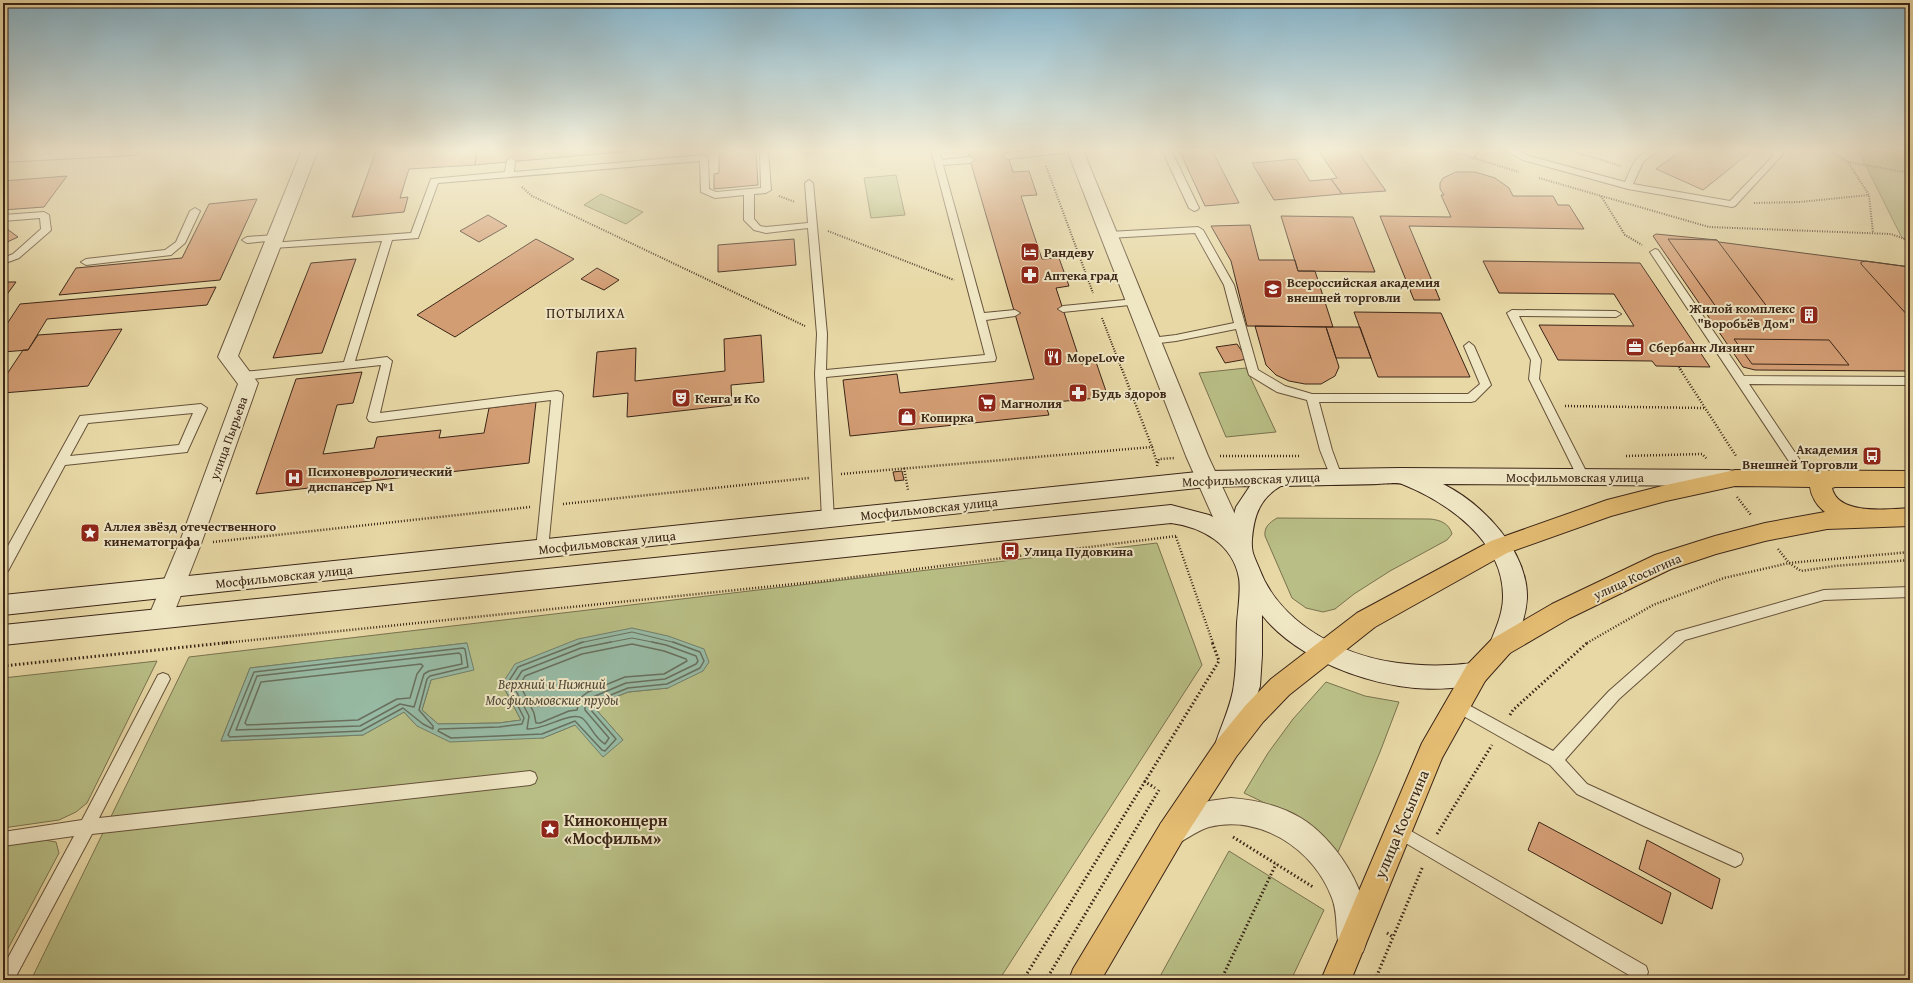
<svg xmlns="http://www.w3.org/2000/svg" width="1913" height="983" viewBox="0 0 1913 983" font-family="'Gentium Book Plus',serif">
<rect width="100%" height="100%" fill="#e7d8a5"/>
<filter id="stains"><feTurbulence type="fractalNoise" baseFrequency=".005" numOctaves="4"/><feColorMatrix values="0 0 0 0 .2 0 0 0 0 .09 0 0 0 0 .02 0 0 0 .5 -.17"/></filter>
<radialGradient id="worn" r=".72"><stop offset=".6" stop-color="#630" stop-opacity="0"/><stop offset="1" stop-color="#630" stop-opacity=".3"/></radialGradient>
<!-- green -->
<path fill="#b8be85" stroke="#7a724e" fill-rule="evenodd" d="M 1858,150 L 1910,150 L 1910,245 L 1901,236 Z
M 896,175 L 905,215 L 871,218 L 864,178 Z
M 601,194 L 643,212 L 626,224 L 584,205 Z
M 1246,368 L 1276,432 L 1226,437 L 1199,373 Z
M 1277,518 L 1430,519 C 1440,520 1449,523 1452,534 L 1447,540 L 1390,571 L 1354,594 L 1335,609 L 1323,612 L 1306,608 L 1292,598 L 1265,536 C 1264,527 1269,523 1277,518 Z
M 1157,543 L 1202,665 L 999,980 L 31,980 L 189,657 ZM 467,643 L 431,680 L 422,710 L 438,724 L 499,723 L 521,720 L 502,684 L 668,688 L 628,692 L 593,706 L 623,740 L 575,725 L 543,738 L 417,726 L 404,712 L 363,735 L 221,741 L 250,668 Z
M 157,661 L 87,803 L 76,812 L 59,820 L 3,828 L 3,678 Z
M 1326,682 L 1365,696 L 1399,702 L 1380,752 L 1338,852 C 1308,827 1279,809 1244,793 L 1268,753 L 1293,719 Z
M 44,840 L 56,842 L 59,853 L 3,958 L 3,845 Z
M 1229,851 L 1324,910 L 1291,980 L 1158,980 Z"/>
<!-- water -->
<path fill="#97baa4" stroke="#727e6c" d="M 632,628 L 668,636 L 704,649 L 709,662 L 703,671 L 668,688 L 628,692 L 593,706 L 623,740 L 603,757 L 575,725 L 543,738 L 450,742 L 417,726 L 404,712 L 363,735 L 221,741 L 250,668 L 467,643 L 474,670 L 431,680 L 422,710 L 438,724 L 499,723 L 521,720 L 502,684 L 515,664 L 578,639 Z"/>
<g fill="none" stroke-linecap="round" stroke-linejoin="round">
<!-- shore-far1 -->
<path stroke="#69705e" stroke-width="1" d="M 579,643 L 632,632 L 676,643
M 606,643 L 632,638 L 657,643"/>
<!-- shore -->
<path stroke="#69705e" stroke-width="1.5" d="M 583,642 L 518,667 L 507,684 L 524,718 L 522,724 L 499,727 L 439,729 L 438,731 L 451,738 L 542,734 L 575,721 L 602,750 L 605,751 L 616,739 L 590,709 L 591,703 L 628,688 L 667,684 L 700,668 L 704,661 L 700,652 L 673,642
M 611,642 L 581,648 L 522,671 L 513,685 L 529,716 L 527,729 C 545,730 570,711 582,718 C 591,725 594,738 605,744 L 609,738 L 585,710 L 585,704 L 588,699 L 626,683 L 665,679 L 696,664 L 698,661 L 696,656 L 666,645 L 652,642
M 632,644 L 664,651 L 686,659 L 687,661 L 664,674 L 625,677 L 588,692 L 580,698 L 577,710 L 569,711 L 540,723 L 536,723 L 534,713 L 520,685 L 525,676 L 582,654 Z
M 463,648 L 465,649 L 468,667 L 430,676 L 427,679 L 419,710 L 433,726 L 433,729 L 423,724 L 403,708 L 361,731 L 230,737 L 228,735 L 254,672 Z
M 459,653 L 461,655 L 462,664 L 429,671 L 424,674 L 414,707 L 400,704 L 360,726 L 236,730 L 257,676 Z
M 421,664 L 423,666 L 417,674 L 410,698 L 397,699 L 358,720 L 247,725 L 245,723 L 261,682 Z"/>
</g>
<!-- building -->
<path fill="#d39d74" stroke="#3b2517" d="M 477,150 L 643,150 L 475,165 Z
M 477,150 L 475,165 L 409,169 L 400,198 L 408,197 L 404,212 L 352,217 L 376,151 Z
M 719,150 L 756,150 L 758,185 L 714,189 L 714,174 L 719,173 Z
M 967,150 L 1006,150 L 1013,172 L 1029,171 L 1037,195 L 1021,196 L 1042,259 L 1059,258 L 1069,286 L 1056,288 L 1081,364 L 1096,362 L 1108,397 L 1045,403 L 1049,415 L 850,436 L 843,380 L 897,374 L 900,393 L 1034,379 Z
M 1179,150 L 1212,150 L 1239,203 L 1205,206 Z
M 1318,150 L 1357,150 L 1386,191 L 1342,194 L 1331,179 L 1337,178 Z
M 1682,150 L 1753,150 L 1703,190 L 1656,169 Z
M 1296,159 L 1310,181 L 1331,179 L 1342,194 L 1274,200 L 1252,163 Z
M 1456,172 L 1475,172 L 1495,178 L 1509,188 L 1513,196 L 1553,196 L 1558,205 L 1569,205 L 1584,229 L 1409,226 L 1440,300 L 1414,300 L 1380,216 L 1451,217 L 1441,195 L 1444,195 L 1440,189 L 1440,183 L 1443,178 Z
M 67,176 L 44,207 L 3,210 L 3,181 Z
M 257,199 L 220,280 L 59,295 L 76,268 L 182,258 L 209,204 Z
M 488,215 L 507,226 L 479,242 L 460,231 Z
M 1281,216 L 1353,217 L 1375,272 L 1298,271 Z
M 1250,225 L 1259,260 L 1295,260 L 1298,271 L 1315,271 L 1333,327 L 1247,326 L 1231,261 L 1211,226 Z
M 3,226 L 18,237 L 3,244 Z
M 1656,234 L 1717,240 L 1719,242 L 1910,267 L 1910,371 L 1755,370 L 1743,367 L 1653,236 Z
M 536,239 L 574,259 L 455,337 L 417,315 Z
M 794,239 L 796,265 L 718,272 L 718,245 Z
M 1668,239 L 1717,240 L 1771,312 L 1719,311 Z
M 356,259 L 322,353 L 273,358 L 311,263 Z
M 1483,261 L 1640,263 L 1710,367 L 1656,366 L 1652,361 L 1558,360 L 1539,325 L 1634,326 L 1614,294 L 1499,293 Z
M 1866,261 L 1910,267 L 1910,318 L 1861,264 L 1861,262 Z
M 597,268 L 619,280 L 604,290 L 581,279 Z
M 3,282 L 16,282 L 3,300 Z
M 216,287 L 207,305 L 47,319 L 28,350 L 3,352 L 3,330 L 20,304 Z
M 1354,312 L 1441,313 L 1470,377 L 1378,377 Z
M 1255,326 L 1326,327 L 1339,367 L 1335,376 L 1321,384 L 1305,384 L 1289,381 L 1276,375 L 1266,365 Z
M 1326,327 L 1360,327 L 1371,358 L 1336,358 Z
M 122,329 L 88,386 L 3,393 L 3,380 L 23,350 L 28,350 L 38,335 Z
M 761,335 L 764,382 L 731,385 L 732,405 L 627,417 L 628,393 L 593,397 L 597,352 L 636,348 L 635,381 L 725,371 L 724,339 Z
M 1734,339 L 1829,340 L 1849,365 L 1752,364 Z
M 1237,344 L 1247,359 L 1225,363 L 1216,347 Z
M 362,372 L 353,403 L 337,405 L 323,454 L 374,448 L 377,437 L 441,430 L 439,438 L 484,433 L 489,408 L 536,402 L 529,463 L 256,494 L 296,379 Z
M 902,471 L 904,480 L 895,481 L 893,472 Z
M 1539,822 L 1671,893 L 1662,924 L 1528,850 Z
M 1647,840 L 1720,879 L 1712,909 L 1639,869 Z"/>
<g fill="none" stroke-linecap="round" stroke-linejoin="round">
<defs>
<path id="service" d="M 760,150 L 768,150 L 771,190 L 766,193 L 754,194 L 754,219 L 760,226 L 766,227 L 808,223 L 805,183 L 809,180 L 813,183 L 827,334 L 826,370 L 985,355 L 931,150 L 939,150 L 942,160 L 970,157 L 974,160 L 970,163 L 943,165 L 984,313 L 1015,310 L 1020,313 L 1015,316 L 986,320 L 996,358 L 995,361 L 826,377 L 834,519 L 832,522 L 828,524 L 824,522 L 822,519 L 815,374 L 817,334 L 808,228 L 766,233 L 754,230 L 744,220 L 744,195 L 715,198 L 701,192 L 700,161 L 438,183 L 418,238 L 392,240 L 355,361 L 387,357 L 392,361 L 380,413 L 557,391 L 561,392 L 563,395 L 548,549 L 546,553 L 542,554 L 538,553 L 536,549 L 551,400 L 373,422 L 369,421 L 367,418 L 381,365 L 243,380 L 238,376 L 243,372 L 344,362 L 382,241 L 273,248 L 270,247 L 268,245 L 270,243 L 411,233 L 431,179 L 505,172 L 507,161 L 511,158 L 515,161 L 514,172 L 704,155 L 708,158 L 709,189 L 716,192 L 761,188 Z
M 804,150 L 814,150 L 808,154 L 805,153 Z
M 1034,150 L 1066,150 L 1062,153 L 1007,159 L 1003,156 L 1007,153 Z
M 1162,150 L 1171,150 L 1199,208 L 1197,210 L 1194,211 L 1189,208 Z
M 1505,150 L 1517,150 L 1529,156 L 1625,182 C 1633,164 1637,150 1659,150 L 1643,162 L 1633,184 L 1730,201 L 1774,155 L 1767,150 L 1779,150 L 1783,154 L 1735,206 L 1732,207 L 1628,189 L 1523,160 Z
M 195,208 L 200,211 L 185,243 L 171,255 L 86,265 L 81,262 L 86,259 L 165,250 L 176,242 L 190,211 Z
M 44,212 L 49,215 L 51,230 L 49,232 L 19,258 L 3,264 L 3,258 L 13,254 L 41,229 L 40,218 L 3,221 L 3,215 Z
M 1198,227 L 1203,230 L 1234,285 L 1258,370 L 1285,386 L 1312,394 L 1468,394 L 1480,384 L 1464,346 L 1469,342 L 1474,346 L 1491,385 L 1475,401 L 1471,402 L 1319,402 L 1332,450 L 1342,477 L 1340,480 L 1332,480 L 1320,450 L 1307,400 L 1277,392 L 1249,375 L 1236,329 L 1176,341 L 1151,344 L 1146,341 L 1151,338 L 1176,335 L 1234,323 L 1224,285 L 1195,233 L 1109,238 L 1104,235 L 1109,232 Z
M 275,235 L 278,236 L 280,238 L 278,240 L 247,243 L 242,240 L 247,237 Z
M 1655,249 L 1658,250 L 1744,376 L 1910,377 L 1910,385 L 1749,384 L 1812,478 L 1810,481 L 1802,481 L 1650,252 Z
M 1135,299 L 1139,300 L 1140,302 L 1139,304 L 1063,312 L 1058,309 L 1063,306 Z
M 1512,310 L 1616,311 L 1621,314 L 1616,317 L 1519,316 L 1541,360 L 1539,379 L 1589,477 L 1587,480 L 1579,480 L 1529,379 L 1531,360 L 1507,313 Z
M 201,404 L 207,408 L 187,452 L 65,465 L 8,571 L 3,572 L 3,555 L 80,416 ZM 193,413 L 179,445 L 70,456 L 88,423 Z
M 1910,587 L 1910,597 L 1824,600 L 1685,640 L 1619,699 L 1565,760 L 1587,784 L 1741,854 L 1743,859 L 1741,864 L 1735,867 L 1644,826 L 1577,794 L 1550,765 L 1451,709 L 1449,705 L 1451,701 L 1456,699 L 1461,701 L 1553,751 L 1609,691 L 1676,632 L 1824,590 Z
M 163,673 L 168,675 L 170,679 L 99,818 L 530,771 L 535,773 L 537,778 L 535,783 L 530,785 L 92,834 L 14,980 L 3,980 L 3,967 L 74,836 L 3,846 L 3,832 L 82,820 L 158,675 Z
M 1397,823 L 1646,966 L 1648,972 L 1646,978 L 1641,980 L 1634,978 L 1392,835 L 1389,830 L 1392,825 Z"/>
<path id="minor" d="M 36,150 L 140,150 L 138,153 L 132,155 L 3,162 L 3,152 Z
M 302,150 L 318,150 L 238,356 L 258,383 L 201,544 L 172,618 L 169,625 L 160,628 L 151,625 L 148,618 L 179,544 L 238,384 L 218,357 Z
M 1067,150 L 1083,150 L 1208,456 L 1252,551 L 1248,557 L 1240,560 L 1232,557 L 1228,551 L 1186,456 Z
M 1231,798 C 1256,800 1279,805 1301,818 C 1339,841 1381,907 1363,952 L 1352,956 L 1341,952 C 1334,934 1339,916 1332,898 C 1314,849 1260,814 1209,827 C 1196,831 1184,841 1171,847 L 1161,843 L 1157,833 L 1161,823 L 1184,811 L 1209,801 Z"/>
<path id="secondary" d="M 1400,468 L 1729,470 L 1737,472 L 1740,478 L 1737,484 L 1729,486 L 1443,484 C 1483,504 1528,551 1527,598 C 1526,617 1518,637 1510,653 L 1501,657 L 1492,653 L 1489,646 C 1495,630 1503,614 1503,597 C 1504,541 1447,502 1402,484 C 1397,482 1384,484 1378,484 C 1346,485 1313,485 1281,486 C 1260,498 1254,515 1252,539 C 1251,552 1254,556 1259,568 C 1279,623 1342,656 1398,663 C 1415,665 1432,666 1449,665 C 1462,665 1473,661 1485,665 L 1489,673 L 1485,681 C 1417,705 1306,671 1262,615 L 1262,655 L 1260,686 L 1242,742 L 1238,751 L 1229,754 L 1220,751 L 1216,742 C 1222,724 1232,703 1234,684 C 1237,664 1236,644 1237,623 C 1238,610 1241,590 1239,578 C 1233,544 1202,527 1171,523 L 3,645 L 3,625 L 1171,505 L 1209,515 L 1231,526 L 1236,507 L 1250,486 L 1207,487 L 3,615 L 3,595 L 1207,471 Z"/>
<path id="primary" d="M 1735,470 L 1910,471 L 1910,487 L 1835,487 L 1832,488 C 1838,516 1890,509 1910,508 L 1910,526 L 1827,529 L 1765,541 L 1716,554 L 1671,569 L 1570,618 L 1510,653 L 1485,681 L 1442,758 L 1351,980 L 1321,980 L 1422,743 L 1467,665 L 1492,639 L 1552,604 L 1655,555 L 1715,536 L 1765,523 L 1825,512 C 1817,506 1811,496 1810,487 L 1735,486 L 1666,501 L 1611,516 L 1507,553 L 1375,627 L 1289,695 L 1263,722 L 1236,757 L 1181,843 L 1101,980 L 1069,980 L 1073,969 L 1161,823 L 1218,739 L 1245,706 L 1271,679 L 1357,613 L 1491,541 L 1607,500 L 1666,485 Z"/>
</defs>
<!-- service casing -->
<use href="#service" stroke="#66523a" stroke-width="2"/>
<!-- minor casing -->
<use href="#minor" stroke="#66523a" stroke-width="2"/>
<!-- secondary casing -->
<use href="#secondary" stroke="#3b2517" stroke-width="2"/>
<!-- primary casing -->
<use href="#primary" stroke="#3b2517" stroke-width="2"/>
<!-- path-far2 -->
<path stroke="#3b2517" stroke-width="2" stroke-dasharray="1 1.5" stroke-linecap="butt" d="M 1447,150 L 1519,172
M 1569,150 L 1621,166
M 1829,150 L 1848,162 L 1869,195 L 1873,233
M 1473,159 L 1480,150
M 1848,162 L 1910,173
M 1046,166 L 1093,293
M 1539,178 L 1709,227 L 1891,234 L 1910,241
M 522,187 L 532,196 L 805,326
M 779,196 L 795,202
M 1601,196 L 1625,235 L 1642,245
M 1754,203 L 1799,202 L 1869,195
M 828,231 L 954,280
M 1102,318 L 1122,370
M 1679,367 L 1681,370"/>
<!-- path-far1 -->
<path stroke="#3b2517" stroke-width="2.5" stroke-dasharray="1 2" stroke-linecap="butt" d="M 1122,369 L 1152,447
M 1680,369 L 1736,456
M 1565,406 L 1705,408
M 1220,456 L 1301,456
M 1626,456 L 1702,454 L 1707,459
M 1157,466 L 1159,459 L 1175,458
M 904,468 L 908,490
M 841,474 L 1152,447 L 1157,463
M 1737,497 L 1751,515
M 563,504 L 809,478
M 1176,537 L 1213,643
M 213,542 L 530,507
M 1778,549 L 1789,563 L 1801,571 L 1835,566 L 1910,560
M 224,643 L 823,581 L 1176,536
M 1587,643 L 1653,605 L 1724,578 L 1789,563 L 1910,552"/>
<!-- path -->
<path stroke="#3b2517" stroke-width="3" stroke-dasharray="1.5 2.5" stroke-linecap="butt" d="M 3,666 L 233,642
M 1510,715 L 1513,710 L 1588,642
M 1144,781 L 1155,788
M 1437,834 L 1492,745
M 1233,837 L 1313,887
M 1387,933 L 1393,937
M 1023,980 L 1219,661 L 1212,642
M 1046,980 L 1159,790
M 1221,980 L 1276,864
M 1375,980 L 1423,866"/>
<!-- service -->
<use href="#service" fill="#efe6c4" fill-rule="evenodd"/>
<!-- minor -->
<use href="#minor" fill="#efe6c4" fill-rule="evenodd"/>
<!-- secondary -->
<use href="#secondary" fill="#efe6c4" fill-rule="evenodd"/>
<!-- primary -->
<use href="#primary" fill="#e4bc72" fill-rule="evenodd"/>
</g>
<!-- sky -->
<linearGradient id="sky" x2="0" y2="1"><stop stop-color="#87b6cd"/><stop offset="0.52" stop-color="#f4edd6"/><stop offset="1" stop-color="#f4edd6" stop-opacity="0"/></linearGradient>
<rect width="1913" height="288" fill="url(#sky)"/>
<!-- icons -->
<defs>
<symbol id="hotel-square" viewBox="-11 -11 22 22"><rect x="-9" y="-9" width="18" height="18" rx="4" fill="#8f2418" stroke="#efe6c4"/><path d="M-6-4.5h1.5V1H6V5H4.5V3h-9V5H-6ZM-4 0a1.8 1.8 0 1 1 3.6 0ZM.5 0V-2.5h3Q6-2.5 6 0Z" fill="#fff"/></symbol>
<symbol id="pharmacy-square" viewBox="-11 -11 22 22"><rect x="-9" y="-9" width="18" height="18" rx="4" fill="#8f2418" stroke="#efe6c4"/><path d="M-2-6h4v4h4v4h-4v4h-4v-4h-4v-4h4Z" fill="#fff"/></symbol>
<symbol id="university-square" viewBox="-11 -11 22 22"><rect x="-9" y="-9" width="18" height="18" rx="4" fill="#8f2418" stroke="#efe6c4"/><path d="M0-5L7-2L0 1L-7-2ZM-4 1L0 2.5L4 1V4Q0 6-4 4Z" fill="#fff"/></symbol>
<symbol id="building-square" viewBox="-11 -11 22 22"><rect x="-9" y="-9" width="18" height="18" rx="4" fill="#8f2418" stroke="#efe6c4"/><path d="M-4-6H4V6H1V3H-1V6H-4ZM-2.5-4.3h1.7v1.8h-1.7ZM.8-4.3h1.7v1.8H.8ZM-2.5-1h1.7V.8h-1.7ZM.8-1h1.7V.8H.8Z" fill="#fff"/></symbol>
<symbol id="office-square" viewBox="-11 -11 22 22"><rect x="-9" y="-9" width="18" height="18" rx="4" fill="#8f2418" stroke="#efe6c4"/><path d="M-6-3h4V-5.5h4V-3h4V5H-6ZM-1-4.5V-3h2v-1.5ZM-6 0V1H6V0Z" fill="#fff"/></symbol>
<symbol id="restaurant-square" viewBox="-11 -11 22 22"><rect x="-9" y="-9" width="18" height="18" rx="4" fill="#8f2418" stroke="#efe6c4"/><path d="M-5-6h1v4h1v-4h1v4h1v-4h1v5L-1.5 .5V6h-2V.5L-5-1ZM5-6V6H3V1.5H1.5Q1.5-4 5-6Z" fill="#fff"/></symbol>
<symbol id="theatre-square" viewBox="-11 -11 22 22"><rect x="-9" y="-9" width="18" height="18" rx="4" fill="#8f2418" stroke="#efe6c4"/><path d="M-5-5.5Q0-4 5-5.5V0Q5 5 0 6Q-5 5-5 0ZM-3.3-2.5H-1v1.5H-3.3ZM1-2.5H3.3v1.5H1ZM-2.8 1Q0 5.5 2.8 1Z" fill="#fff"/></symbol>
<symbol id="supermarket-square" viewBox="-11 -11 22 22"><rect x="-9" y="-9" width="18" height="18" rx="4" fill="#8f2418" stroke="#efe6c4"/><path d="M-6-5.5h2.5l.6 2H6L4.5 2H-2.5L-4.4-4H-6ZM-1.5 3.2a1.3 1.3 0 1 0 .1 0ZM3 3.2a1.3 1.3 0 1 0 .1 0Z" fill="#fff"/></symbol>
<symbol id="shop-square" viewBox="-11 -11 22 22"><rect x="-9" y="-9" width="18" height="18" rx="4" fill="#8f2418" stroke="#efe6c4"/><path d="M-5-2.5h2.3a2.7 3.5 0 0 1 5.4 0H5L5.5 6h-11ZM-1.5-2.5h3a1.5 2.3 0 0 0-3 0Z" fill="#fff"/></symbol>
<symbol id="bus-square" viewBox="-11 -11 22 22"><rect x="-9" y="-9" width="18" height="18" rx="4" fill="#8f2418" stroke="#efe6c4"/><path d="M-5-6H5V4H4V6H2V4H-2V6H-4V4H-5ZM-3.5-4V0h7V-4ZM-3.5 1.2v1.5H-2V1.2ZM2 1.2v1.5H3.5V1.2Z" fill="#fff"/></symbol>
<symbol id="hospital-square" viewBox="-11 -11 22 22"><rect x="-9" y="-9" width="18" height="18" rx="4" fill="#8f2418" stroke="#efe6c4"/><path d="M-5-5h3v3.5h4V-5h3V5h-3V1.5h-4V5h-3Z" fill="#fff"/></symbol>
<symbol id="sight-square" viewBox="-11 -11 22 22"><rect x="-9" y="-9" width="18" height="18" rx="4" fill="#8f2418" stroke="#efe6c4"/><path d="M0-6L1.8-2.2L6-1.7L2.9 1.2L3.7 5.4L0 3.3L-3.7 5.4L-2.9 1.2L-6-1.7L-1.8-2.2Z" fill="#fff"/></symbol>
</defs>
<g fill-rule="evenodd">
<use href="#hotel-square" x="1019" y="241" width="22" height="22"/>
<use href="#pharmacy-square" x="1019" y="264" width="22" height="22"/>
<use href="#university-square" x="1262" y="278" width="22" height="22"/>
<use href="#building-square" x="1798" y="304" width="22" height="22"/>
<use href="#office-square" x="1624" y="336" width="22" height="22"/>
<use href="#restaurant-square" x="1042" y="346" width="22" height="22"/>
<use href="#pharmacy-square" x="1067" y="382" width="22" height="22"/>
<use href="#theatre-square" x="670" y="387" width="22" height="22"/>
<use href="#supermarket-square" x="976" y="392" width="22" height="22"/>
<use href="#shop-square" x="896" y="406" width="22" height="22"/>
<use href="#bus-square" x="1861" y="445" width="22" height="22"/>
<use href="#hospital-square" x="283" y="467" width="22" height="22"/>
<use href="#sight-square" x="79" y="522" width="22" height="22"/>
<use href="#bus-square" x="999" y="540" width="22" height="22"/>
<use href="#sight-square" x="539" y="818" width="22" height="22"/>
</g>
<g text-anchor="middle" stroke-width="4" stroke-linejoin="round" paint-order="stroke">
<!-- poi labels -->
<g font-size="13" font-weight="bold" fill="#3b2517" stroke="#efe6c4" text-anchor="start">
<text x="1044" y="257">Рандеву</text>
<text x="1044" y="280">Аптека град</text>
<text x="1287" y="287">Всероссийская академия<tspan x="1287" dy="15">внешней торговли</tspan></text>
<text x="1795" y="313" text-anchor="end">Жилой комплекс<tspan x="1795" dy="15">"Воробьёв Дом"</tspan></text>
<text x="1649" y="352">Сбербанк Лизинг</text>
<text x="1067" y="362">МореLove</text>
<text x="1092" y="398">Будь здоров</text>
<text x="695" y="403">Кенга и Ко</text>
<text x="1001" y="408">Магнолия</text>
<text x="921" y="422">Копирка</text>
<text x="1858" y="454" text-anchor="end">Академия<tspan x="1858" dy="15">Внешней Торговли</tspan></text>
<text x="308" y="476">Психоневрологический<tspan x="308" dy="15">диспансер №1</tspan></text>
<text x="104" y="531">Аллея звёзд отечественного<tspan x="104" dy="15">кинематографа</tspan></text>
<text x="1024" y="556">Улица Пудовкина</text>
</g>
<!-- street labels -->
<g font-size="13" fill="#3b2517" stroke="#efe6c4">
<text transform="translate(228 438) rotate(-70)" y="5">улица Пырьева</text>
<text x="1575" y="482">Мосфильмовская улица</text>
<text transform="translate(1251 479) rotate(-2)" y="5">Мосфильмовская улица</text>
<text transform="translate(929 508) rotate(-6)" y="5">Мосфильмовская улица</text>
<text transform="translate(607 542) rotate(-6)" y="5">Мосфильмовская улица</text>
<text transform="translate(284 576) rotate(-6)" y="5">Мосфильмовская улица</text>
<text transform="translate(1637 576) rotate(-24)" y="5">улица Косыгина</text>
</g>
<!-- neighbourhood labels -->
<g font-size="14" letter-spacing="1" fill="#3b2517" stroke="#efe6c4">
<text x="586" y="318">ПОТЫЛИХА</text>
</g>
<!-- water labels -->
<g font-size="14" font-style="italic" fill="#524a3a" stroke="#efe6c4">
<text x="552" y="689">Верхний и Нижний<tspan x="552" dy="16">Мосфильмовские пруды</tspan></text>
</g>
<!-- near-poi labels -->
<g font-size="16" font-weight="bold" fill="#3b2517" stroke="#efe6c4" text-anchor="start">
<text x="564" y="826">Киноконцерн<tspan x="564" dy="18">«Мосфильм»</tspan></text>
</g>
<!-- near-street labels -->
<g font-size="16" fill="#3b2517" stroke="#efe6c4">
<text transform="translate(1401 824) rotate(-67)" y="6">улица Косыгина</text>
</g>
</g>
<!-- margin -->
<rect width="1913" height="983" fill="none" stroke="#e7d8a5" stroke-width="16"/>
<rect x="4" y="4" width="1905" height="975" fill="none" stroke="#3b2517" stroke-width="2"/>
<rect x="8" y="8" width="1897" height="967" fill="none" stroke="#3b2517"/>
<rect width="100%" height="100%" filter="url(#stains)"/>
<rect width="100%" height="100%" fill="url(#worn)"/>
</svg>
